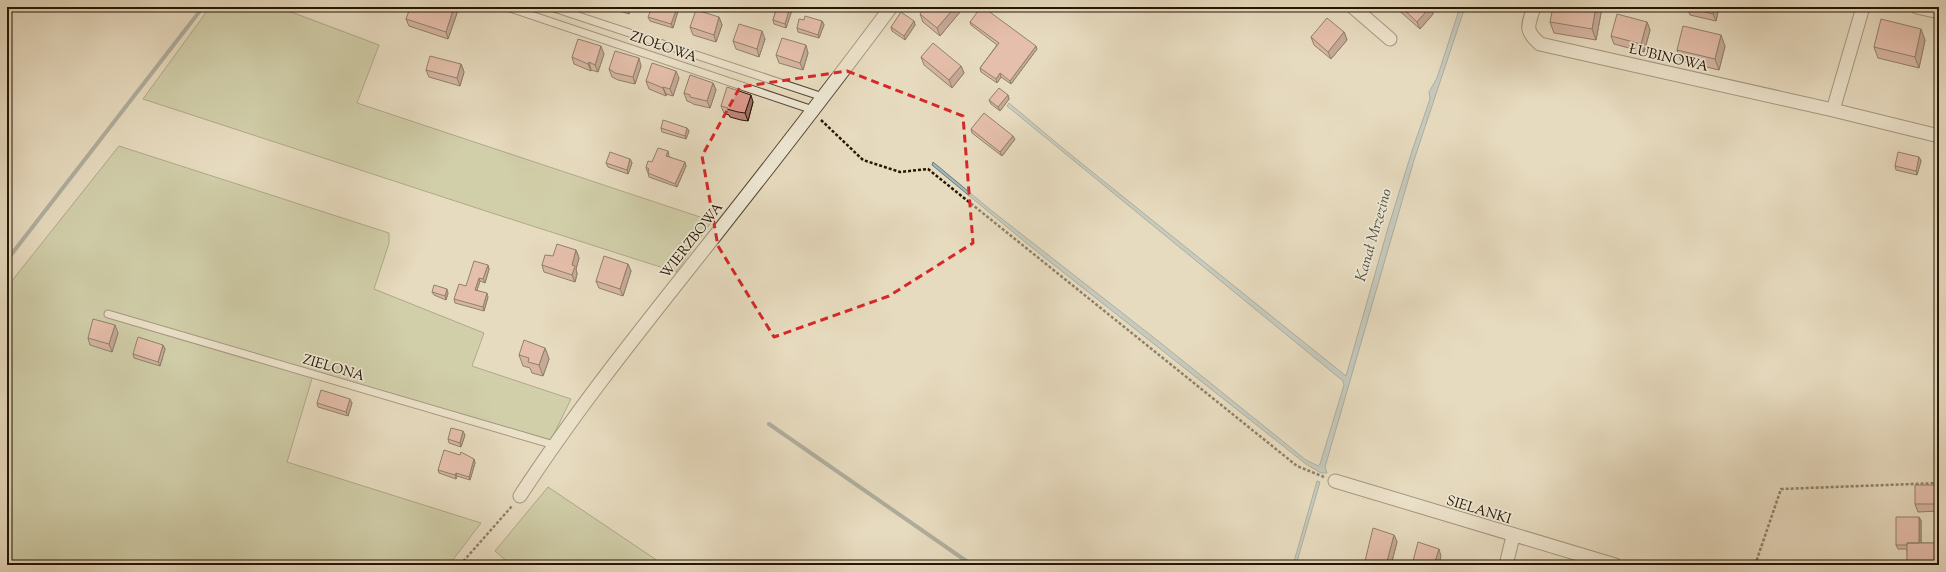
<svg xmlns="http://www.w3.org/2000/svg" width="1946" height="572" viewBox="0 0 1946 572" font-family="'Sorts Mill Goudy',serif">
<rect width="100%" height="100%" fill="#e7dbbf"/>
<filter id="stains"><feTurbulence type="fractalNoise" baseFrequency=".005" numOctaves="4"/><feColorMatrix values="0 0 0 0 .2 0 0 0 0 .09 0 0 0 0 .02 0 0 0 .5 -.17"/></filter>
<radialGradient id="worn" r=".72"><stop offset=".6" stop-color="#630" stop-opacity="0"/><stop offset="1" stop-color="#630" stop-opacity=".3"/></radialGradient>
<!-- green -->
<path fill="#b7c091" stroke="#6e6b4a" d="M 210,7 L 278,7 L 379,45 L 357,103 L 712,221 L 676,272 L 495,214 L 143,99 Z
M 119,146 L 389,233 L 389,243 L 374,289 L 484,333 L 472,366 L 571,399 L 551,440 L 314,372 L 287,462 L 481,523 L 449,565 L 7,565 L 7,287 Z
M 548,487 L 664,565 L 511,565 L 495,551 Z"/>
<!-- water -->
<path fill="#9db8be" stroke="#6d7774" d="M 1460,7 L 1465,7 L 1414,160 L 1325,467 L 1327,473 L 1321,473 L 1306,464 L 1030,246 L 932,165 L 933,162 L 992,211 L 1162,344 L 1306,460 L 1318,466 L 1320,464 L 1344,385 L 1343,381 L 1007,106 L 1009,103 L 1065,150 L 1346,376 L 1388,228 L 1412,151 L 1430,99 L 1429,92 L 1437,78 Z
M 1317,481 L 1320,482 L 1296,565 L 1293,565 Z"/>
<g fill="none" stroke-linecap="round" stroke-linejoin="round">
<!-- stream -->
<path stroke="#6d7774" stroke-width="4" d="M 7,260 L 203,7
M 769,424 L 972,565"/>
<defs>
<path id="lane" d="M 507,7 L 813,110
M 551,7 L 823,97
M 108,314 L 554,445"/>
<path id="street" d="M 1353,7 L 1390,39
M 1534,7 C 1528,26 1524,30 1540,44 L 1833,110 L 1863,7
M 1917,7 L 1939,12
M 1833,110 L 1939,136
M 1335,481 L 1615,565
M 520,496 C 580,404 646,323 714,237 C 774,161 833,85 891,7
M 1506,565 L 1513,536"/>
</defs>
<!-- lane casing -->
<use href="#lane" stroke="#554733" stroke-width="9"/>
<!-- street casing -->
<use href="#street" stroke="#554733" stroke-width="15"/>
<!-- path -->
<path stroke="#241604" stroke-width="2.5" stroke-dasharray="3 2" stroke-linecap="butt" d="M 821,120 L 863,160 L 900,172 L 928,169 L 1297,466 L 1324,477
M 460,565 L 512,506
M 1755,565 L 1781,489 L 1939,483"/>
<!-- lane -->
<use href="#lane" stroke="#efe8d5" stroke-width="7"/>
<!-- street -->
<use href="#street" stroke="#efe8d5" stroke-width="13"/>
</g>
<!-- wall -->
<path fill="#c2877e" stroke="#241604" d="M 413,7 L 455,7 L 457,13 L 448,39 L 409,26 L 406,19 Z
M 607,7 L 631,7 L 629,14 Z
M 777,7 L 793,7 L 786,28 L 774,24 L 773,20 Z
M 1395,7 L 1431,7 L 1433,14 L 1420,29 Z
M 1687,7 L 1719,7 L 1716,21 L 1690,15 Z
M 677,8 L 678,11 L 673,28 L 650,21 L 648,17 Z
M 960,12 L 940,36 L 923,22 L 920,14 Z
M 1601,13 L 1596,40 L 1554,33 L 1550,22 Z
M 719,17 L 722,25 L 716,42 L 693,35 L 690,27 Z
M 804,20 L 822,21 L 824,25 L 819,38 L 798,32 L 797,28 Z
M 914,21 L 915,25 L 905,40 L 892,31 L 891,27 Z
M 970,22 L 1037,49 L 1011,84 L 1001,77 L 997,83 L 981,72 L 980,68 L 997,45 L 971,25 Z
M 1647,22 L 1650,30 L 1644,52 L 1614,44 L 1611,36 Z
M 1344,32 L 1347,40 L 1331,59 L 1314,45 L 1311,37 Z
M 765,39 L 759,57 L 736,49 L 733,41 Z
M 1925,40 L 1919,68 L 1878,58 L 1874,47 Z
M 1725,46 L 1719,70 L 1681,61 L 1677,50 Z
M 808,53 L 803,70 L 779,63 L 776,55 Z
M 604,54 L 598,72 L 591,70 L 591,71 L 574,64 L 572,57 Z
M 921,57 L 961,66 L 964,73 L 952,88 L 924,65 Z
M 461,64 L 464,72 L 460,86 L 429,77 L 426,70 Z
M 641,66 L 635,84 L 618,80 L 612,77 L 609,69 Z
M 679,78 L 673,96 L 666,94 L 666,96 L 649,89 L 646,81 Z
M 713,83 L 716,90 L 710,108 L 693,104 L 692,103 L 687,101 L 684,93 Z
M 1008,95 L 1009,99 L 1000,111 L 991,104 L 989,100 Z
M 753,102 L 748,121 L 741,120 L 730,117 L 729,115 L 724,113 L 721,106 Z
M 661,128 L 687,128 L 689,131 L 686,139 L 662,132 Z
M 971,129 L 1015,139 L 1002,156 L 972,133 Z
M 669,155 L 668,156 L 686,166 L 677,187 L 649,177 L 648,173 L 648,172 L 647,171 L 646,167 L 652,162 Z
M 1919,157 L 1921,161 L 1917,175 L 1896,170 L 1895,166 Z
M 630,159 L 632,163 L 628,174 L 608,167 L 606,163 Z
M 576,250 L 579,258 L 576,269 L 577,274 L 575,282 L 544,272 L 542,265 L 553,256 Z
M 628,264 L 631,271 L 623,296 L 599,288 L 596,281 Z
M 488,265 L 489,269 L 485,283 L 480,281 L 477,290 L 488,297 L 484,311 L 455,303 L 454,299 L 466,286 Z
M 432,292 L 448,293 L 446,300 L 434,295 Z
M 118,333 L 112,352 L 90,345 L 88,338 Z
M 163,345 L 165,349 L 160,366 L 134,358 L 133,354 Z
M 545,348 L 549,359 L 543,376 L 532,373 L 530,368 L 523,366 L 519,355 Z
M 317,403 L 352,403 L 348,416 L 318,407 Z
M 465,435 L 461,447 L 449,443 L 448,439 Z
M 474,459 L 475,463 L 470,480 L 457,476 L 456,479 L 439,473 L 438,470 Z
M 1939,485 L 1939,511 L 1918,512 L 1915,504 Z
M 1919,517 L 1921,521 L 1921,543 L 1937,543 L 1939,547 L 1939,565 L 1908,565 L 1907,549 L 1898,549 L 1896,545 Z
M 1394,535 L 1397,542 L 1391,565 L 1367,565 L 1365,561 Z"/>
<!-- shaded-wall -->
<path fill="#9e6e67" stroke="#241604" d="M 454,7 L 455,7 L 457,13 L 448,39 L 446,32 Z
M 629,7 L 631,7 L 629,14 L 628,10 Z
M 790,7 L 793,7 L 786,28 L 785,24 Z
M 955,7 L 958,7 L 960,12 L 940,36 L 937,28 Z
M 1430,7 L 1431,7 L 1433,14 L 1420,29 L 1417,22 Z
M 1596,7 L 1599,7 L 1601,13 L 1596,40 L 1592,29 Z
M 1715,7 L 1719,7 L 1716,21 L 1713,14 Z
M 677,8 L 678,11 L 673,28 L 671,24 Z
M 719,17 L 722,25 L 716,42 L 714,35 Z
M 822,21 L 824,25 L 819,38 L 818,35 Z
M 914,21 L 915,25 L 905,40 L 904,36 Z
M 1647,22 L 1650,30 L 1644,52 L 1641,44 Z
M 1921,29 L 1925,40 L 1919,68 L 1915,57 Z
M 762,31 L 765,39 L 759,57 L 757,49 Z
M 1344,32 L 1347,40 L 1331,59 L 1328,52 Z
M 1721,35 L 1725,46 L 1719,70 L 1715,59 Z
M 806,45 L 808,53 L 803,70 L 800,63 Z
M 601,46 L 604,54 L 598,72 L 595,65 Z
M 1036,46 L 1037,49 L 1011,84 L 1010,81 Z
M 639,58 L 641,66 L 635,84 L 633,77 Z
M 589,62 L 591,70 L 591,71 L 588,64 Z
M 461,64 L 464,72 L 460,86 L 457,78 Z
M 961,66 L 964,73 L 952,88 L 949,80 Z
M 676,71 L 679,78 L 673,96 L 670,89 Z
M 1000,73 L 1001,77 L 997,83 L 996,79 Z
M 713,83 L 716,90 L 710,108 L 707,101 Z
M 663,87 L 666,94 L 666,96 L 663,88 Z
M 751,95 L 753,102 L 748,121 L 745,113 Z
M 1008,95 L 1009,99 L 1000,111 L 998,107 Z
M 687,128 L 689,131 L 686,139 L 685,136 Z
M 1013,136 L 1015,139 L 1002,156 L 1000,152 Z
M 668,151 L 669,155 L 667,159 L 666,156 Z
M 1919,157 L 1921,161 L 1917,175 L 1916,171 Z
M 630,159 L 632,163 L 628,174 L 627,170 Z
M 685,162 L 686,166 L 677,187 L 675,184 Z
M 576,250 L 579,258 L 576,269 L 577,274 L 575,282 L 572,275 L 572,265 Z
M 628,264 L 631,271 L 623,296 L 620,289 Z
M 488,265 L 489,269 L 485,283 L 483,279 Z
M 479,278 L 480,281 L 476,293 L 475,290 Z
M 447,289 L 448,293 L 446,300 L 445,296 Z
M 487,293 L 488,297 L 484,311 L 483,307 Z
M 115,325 L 118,333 L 112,352 L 109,344 Z
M 163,345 L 165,349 L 160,366 L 158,362 Z
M 545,348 L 549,359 L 543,376 L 539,365 Z
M 350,399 L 352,403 L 348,416 L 346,412 Z
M 463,431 L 465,435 L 461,447 L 460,443 Z
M 474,459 L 475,463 L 470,480 L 469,477 Z
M 456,473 L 457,476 L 456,479 L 455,475 Z
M 1919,517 L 1921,521 L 1921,549 L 1919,545 Z
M 1394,535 L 1397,542 L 1391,565 L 1386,565 Z
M 1937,543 L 1939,547 L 1939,565 L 1938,565 L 1937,564 Z
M 1439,549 L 1441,556 L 1439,565 L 1434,565 Z"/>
<!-- building -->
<path fill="#e29d93" stroke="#241604" d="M 413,7 L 454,7 L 446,32 L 406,19 L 410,8 L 413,9 Z
M 618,7 L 629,7 L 628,10 Z
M 652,7 L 675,7 L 677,8 L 671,24 L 648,17 Z
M 777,7 L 790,7 L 785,24 L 773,20 Z
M 926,7 L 955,7 L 937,28 L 920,14 Z
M 981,7 L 983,7 L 1036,46 L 1010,81 L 1000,73 L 996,79 L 980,68 L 999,43 L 970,22 Z
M 1401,7 L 1430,7 L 1417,22 Z
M 1553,7 L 1596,7 L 1592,29 L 1550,22 Z
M 1687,7 L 1715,7 L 1713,14 Z
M 696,10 L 719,17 L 714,35 L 690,27 Z
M 901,12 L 914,21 L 904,36 L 891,27 Z
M 1617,14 L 1647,22 L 1641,44 L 1611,36 Z
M 805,16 L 822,21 L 818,35 L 797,28 L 799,19 L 804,20 Z
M 1327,18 L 1344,32 L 1328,52 L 1311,37 Z
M 1881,19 L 1921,29 L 1915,57 L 1874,47 Z
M 739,24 L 762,31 L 757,49 L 733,41 Z
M 1683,26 L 1721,35 L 1715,59 L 1677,50 Z
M 782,38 L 806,45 L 800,63 L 776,55 Z
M 578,39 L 601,46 L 595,65 L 589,62 L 588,64 L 572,57 Z
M 933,43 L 961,66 L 949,80 L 921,57 Z
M 615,51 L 639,58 L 633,77 L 615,73 L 609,69 Z
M 430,56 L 461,64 L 457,78 L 426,70 Z
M 652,63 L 676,71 L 670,89 L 663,87 L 663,88 L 646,81 Z
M 690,75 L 713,83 L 707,101 L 690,97 L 690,95 L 684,93 Z
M 727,87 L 751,95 L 745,113 L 738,112 L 727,109 L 728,108 L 721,106 Z
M 999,88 L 1008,95 L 998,107 L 989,100 Z
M 984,113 L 1013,136 L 1000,152 L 971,129 Z
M 663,120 L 687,128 L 685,136 L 661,128 Z
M 658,148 L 668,151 L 666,156 L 685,162 L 675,184 L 648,173 L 649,169 L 646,167 L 648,161 L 652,162 Z
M 610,152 L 630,159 L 627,170 L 606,163 Z
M 1898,152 L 1919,157 L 1916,171 L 1895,166 Z
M 557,244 L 576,250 L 572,265 L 575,266 L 572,275 L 542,265 L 545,255 L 553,256 Z
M 604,256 L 628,264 L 620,289 L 596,281 Z
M 474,261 L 488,265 L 483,279 L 479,278 L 475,290 L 487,293 L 483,307 L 454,299 L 459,284 L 466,286 Z
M 434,285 L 447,289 L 445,296 L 432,292 Z
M 93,319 L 115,325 L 109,344 L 88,338 Z
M 138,337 L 163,345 L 158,362 L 133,354 Z
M 524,340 L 545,348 L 539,365 L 528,362 L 529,358 L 519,355 Z
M 321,390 L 350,399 L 346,412 L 317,403 Z
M 451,428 L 463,431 L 460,443 L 448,439 Z
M 444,450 L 460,455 L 461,452 L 474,459 L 469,477 L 456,473 L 455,475 L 438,470 Z
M 1915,485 L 1939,485 L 1939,504 L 1915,504 Z
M 1896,517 L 1919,517 L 1919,543 L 1907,543 L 1907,545 L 1896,545 Z
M 1373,528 L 1394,535 L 1386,565 L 1374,565 L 1374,564 L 1365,561 Z
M 1418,542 L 1439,549 L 1434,565 L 1412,565 Z
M 1907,543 L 1937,543 L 1937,564 L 1907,564 Z"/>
<!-- marked area -->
<path d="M0 0H1946V572H0ZM 847,71 L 963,116 L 973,243 L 889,296 L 774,337 L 718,246 L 702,156 L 740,87 Z" fill="#e7dbbf" fill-opacity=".55" fill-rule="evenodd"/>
<path fill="none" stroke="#d62828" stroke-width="3" stroke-dasharray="8 5" stroke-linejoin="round" d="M 847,71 L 963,116 L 973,243 L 889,296 L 774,337 L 718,246 L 702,156 L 740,87 Z"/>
<g text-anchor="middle" stroke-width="3.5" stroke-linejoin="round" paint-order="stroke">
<!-- street labels -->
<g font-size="14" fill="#241604" stroke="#efe8d5">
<text transform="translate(664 46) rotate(19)" y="5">ZIOŁOWA</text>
<text transform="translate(1669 57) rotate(13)" y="5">ŁUBINOWA</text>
<text transform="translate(691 240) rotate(-52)" y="5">WIERZBOWA</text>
<text transform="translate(334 367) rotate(16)" y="5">ZIELONA</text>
<text transform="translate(1479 509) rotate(17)" y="5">SIELANKI</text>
</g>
<!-- water labels -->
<g font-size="15" font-style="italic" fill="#4e4f45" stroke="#efe8d5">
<text transform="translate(1373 235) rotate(-74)" y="5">Kanał Mrzezino</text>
</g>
</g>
<!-- margin -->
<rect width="1946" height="572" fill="none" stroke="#e7dbbf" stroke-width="24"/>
<rect x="8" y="8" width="1930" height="556" fill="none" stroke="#241604" stroke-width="2"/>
<rect x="12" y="12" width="1922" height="548" fill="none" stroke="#241604"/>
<rect width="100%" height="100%" filter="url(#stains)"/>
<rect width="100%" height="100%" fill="url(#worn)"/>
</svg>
